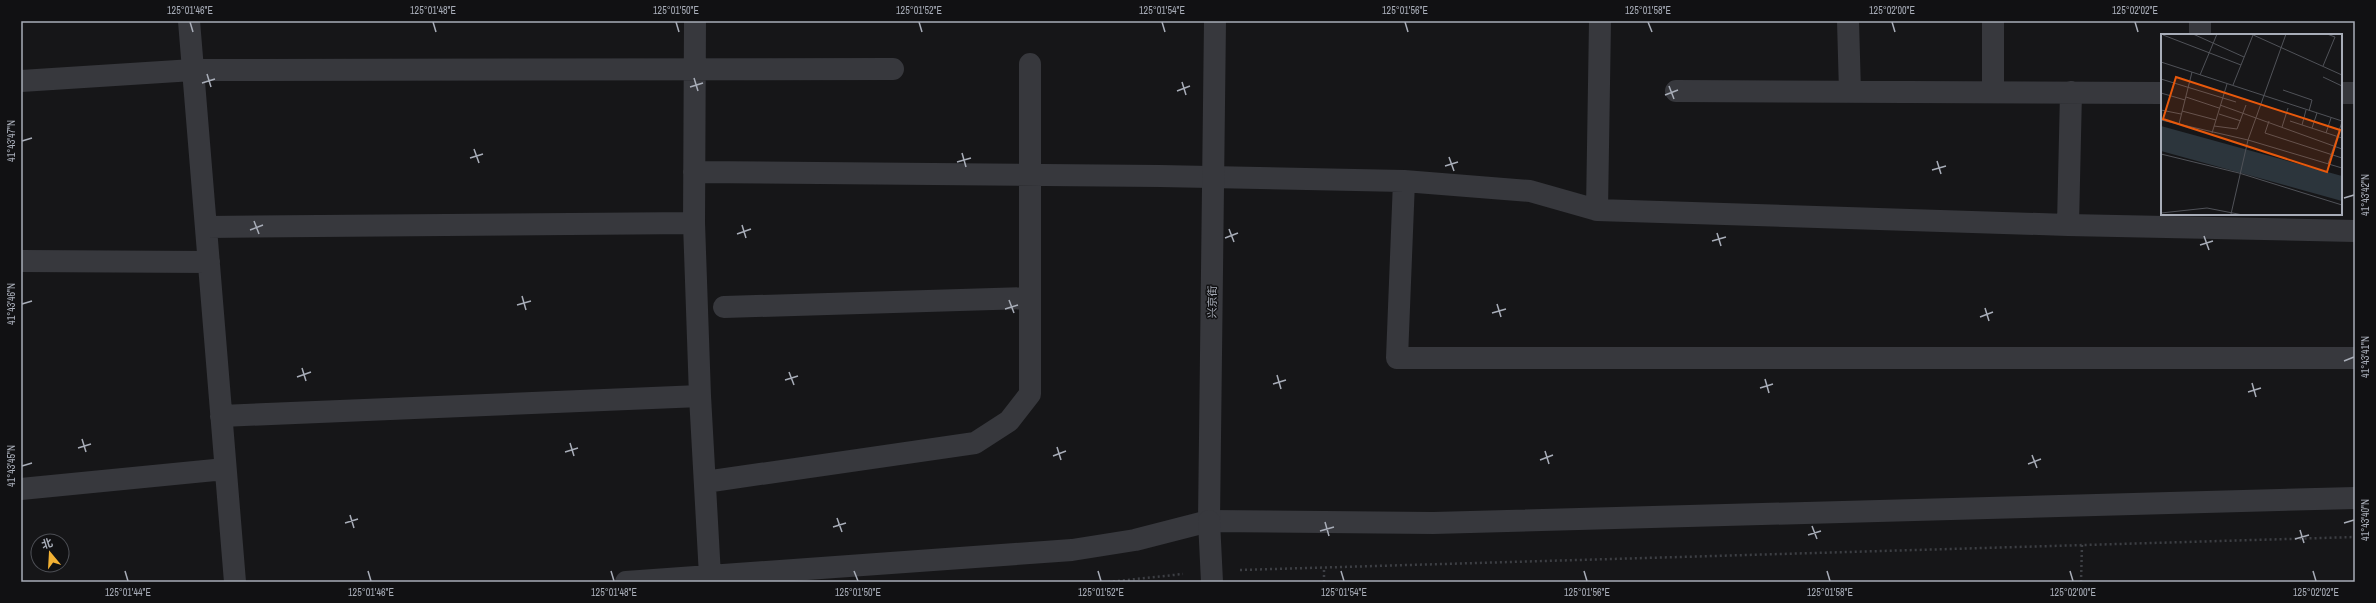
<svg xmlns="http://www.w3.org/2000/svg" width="2376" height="603" viewBox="0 0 2376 603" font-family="'Archivo Narrow','Noto Sans SC',sans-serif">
<rect width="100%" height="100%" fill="#161618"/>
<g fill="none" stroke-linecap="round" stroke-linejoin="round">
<!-- path -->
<path stroke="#3d3f44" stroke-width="2.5" stroke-dasharray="2 3" stroke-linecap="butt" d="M 1240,570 L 2355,537
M 1108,582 L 1183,574
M 1324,582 L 1324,567
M 2081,582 L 2082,545"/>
<!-- minor -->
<path stroke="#37383d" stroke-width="22" d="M 189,21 L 235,582
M 695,21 L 694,223 L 700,396 L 710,576
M 1848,21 L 1850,92
M 2200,21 L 2200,35
M 21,81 L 193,70 L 893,69
M 1676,91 L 2162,93
M 1993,92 L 1993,21
M 2341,93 L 2355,93
M 694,172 L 1160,176 L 1404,181 L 1530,191 L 1597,210 L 2068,225 L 2355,231
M 1404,181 L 1397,358 L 2355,358
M 1597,210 L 1600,21
M 2068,225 L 2071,92
M 206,227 L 694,223
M 21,261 L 209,262
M 724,307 L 1030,298
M 221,416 L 700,396
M 705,482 L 975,443 L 1009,421 L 1030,394 L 1030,64
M 21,489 L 225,469
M 626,582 L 1072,550 L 1135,540 L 1209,521 L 1433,523 L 2355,498"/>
<!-- tertiary -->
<path stroke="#37383d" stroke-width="22" d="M 1209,521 L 1215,21"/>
<!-- tertiary-bridge -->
<path stroke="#37383d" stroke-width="22" d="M 1209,521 L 1212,582"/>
</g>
<!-- ticks -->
<path fill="none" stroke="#a8adb8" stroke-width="1.5" d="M 190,22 L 193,32M 433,22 L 436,32M 676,22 L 679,32M 919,22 L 922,32M 1162,22 L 1165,32M 1405,22 L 1408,32M 1648,22 L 1652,32M 1892,22 L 1895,32M 2135,22 L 2138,32M 207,74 L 211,87M 694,78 L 698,91M 1182,82 L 1186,95M 202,83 L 215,79M 1669,86 L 1674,99M 690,87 L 703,83M 1177,91 L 1190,86M 1665,95 L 1678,90M 22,141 L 32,138M 474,149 L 479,163M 962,153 L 966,167M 1449,157 L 1454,171M 470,158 L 483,154M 1937,161 L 1941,174M 957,162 L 971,158M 1445,166 L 1458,162M 1932,170 L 1946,166M 2344,198 L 2354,195M 254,221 L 259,234M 742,225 L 746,238M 1229,229 L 1234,242M 250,230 L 263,225M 1717,233 L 1721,246M 737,234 L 751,229M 2204,236 L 2209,250M 1225,238 L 1238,233M 1712,241 L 1726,237M 2200,245 L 2213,241M 522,296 L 526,310M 1009,300 L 1014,313M 22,304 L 32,301M 1497,304 L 1501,317M 517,305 L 531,301M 1985,308 L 1989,321M 1005,309 L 1018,305M 1492,313 L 1506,309M 1980,317 L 1993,312M 2344,361 L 2354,357M 302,368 L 306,381M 789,372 L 794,385M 1277,375 L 1281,389M 297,377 L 311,372M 1765,379 L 1769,393M 785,380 L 798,376M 2252,383 L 2256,397M 1273,384 L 1286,380M 1760,388 L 1773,384M 2248,392 L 2261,388M 82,439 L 86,452M 570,443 L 574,456M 1057,447 L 1061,460M 78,448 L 91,444M 1545,451 L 1549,464M 565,452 L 578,448M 2032,455 L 2037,468M 1053,456 L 1066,451M 1540,460 L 1553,455M 2028,464 L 2041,459M 22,466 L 32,463M 350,515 L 354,528M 837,518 L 842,532M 1325,522 L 1329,536M 345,523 L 358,519M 2344,523 L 2354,520M 1812,526 L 1817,539M 833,527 L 846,523M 2300,530 L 2304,543M 1320,531 L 1334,527M 1808,535 L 1821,531M 2295,539 L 2309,535M 125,571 L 128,581M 368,571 L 371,581M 611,571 L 614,581M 854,571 L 858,581M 1098,571 L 1101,581M 1341,571 L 1344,581M 1584,571 L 1587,581M 1827,571 L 1830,581M 2070,571 L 2073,581M 2313,571 L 2316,581"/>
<g text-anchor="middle" stroke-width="3" stroke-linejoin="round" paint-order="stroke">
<!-- street labels -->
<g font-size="11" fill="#a8adb8" stroke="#111113">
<text transform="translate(1212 302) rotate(-89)" y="4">兴京街</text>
</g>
</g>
<!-- overview -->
<g transform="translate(2161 34)">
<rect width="181" height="181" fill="#161618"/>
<path d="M 0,92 L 181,142 L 181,167 L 0,117 Z" fill="#2c353c"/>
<path fill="none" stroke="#505258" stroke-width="1" d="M 32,0 L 83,23M 90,0 L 181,41M 2,1 L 80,31M 0,28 L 181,87M 162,32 L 174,3 L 166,0M 39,41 L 56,0M 162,43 L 181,52M 0,45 L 75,68M 72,51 L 92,1M 122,56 L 151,66 L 148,77M 0,59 L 24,66M 25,63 L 58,74M 59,71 L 181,115M 0,76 L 20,80M 21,77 L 55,86M 58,80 L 80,87M 0,86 L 87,106 L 181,134M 108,87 L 104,99 L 181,124M 129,87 L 181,104M 18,90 L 31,38M 141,91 L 145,76M 53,92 L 76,95 L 85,71M 121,93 L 127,74M 151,94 L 156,79M 51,99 L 66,50M 165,99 L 170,84M 0,120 L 78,139 L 181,171M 167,130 L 181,88M 0,179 L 46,174 L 82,181M 70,180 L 87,106 L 125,0"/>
<path fill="#e8590c" fill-opacity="0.15" stroke="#e8590c" stroke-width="2" d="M 15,43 L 179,96 L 166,138 L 2,85 Z"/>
<rect width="181" height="181" fill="none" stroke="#a8adb8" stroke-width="2"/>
</g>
<!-- border -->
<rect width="2376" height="603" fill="none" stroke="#111113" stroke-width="44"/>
<!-- north arrow -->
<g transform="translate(50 553) rotate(342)"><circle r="19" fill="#111113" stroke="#4d4f55"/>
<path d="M0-3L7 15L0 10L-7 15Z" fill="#f2b134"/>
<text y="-6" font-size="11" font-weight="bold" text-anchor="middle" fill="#a8adb8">北</text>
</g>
<rect x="22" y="22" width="2332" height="559" fill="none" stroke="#a8adb8" stroke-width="1.5"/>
<g font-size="10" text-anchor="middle" fill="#a8adb8">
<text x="190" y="14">125°01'46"E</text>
<text x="433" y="14">125°01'48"E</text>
<text x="676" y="14">125°01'50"E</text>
<text x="919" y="14">125°01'52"E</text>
<text x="1162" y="14">125°01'54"E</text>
<text x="1405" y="14">125°01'56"E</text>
<text x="1648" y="14">125°01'58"E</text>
<text x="1892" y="14">125°02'00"E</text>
<text x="2135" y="14">125°02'02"E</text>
<text transform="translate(11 141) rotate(-90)" y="4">41°43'47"N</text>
<text transform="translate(2365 195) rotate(-90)" y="4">41°43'42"N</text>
<text transform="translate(11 304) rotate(-90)" y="4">41°43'46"N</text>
<text transform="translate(2365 357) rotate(-90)" y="4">41°43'41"N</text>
<text transform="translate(11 466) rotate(-90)" y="4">41°43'45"N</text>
<text transform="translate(2365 520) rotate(-90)" y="4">41°43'40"N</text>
<text x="128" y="596">125°01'44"E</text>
<text x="371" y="596">125°01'46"E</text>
<text x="614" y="596">125°01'48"E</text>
<text x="858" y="596">125°01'50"E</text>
<text x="1101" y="596">125°01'52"E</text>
<text x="1344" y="596">125°01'54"E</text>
<text x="1587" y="596">125°01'56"E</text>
<text x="1830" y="596">125°01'58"E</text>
<text x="2073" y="596">125°02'00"E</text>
<text x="2316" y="596">125°02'02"E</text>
</g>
</svg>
